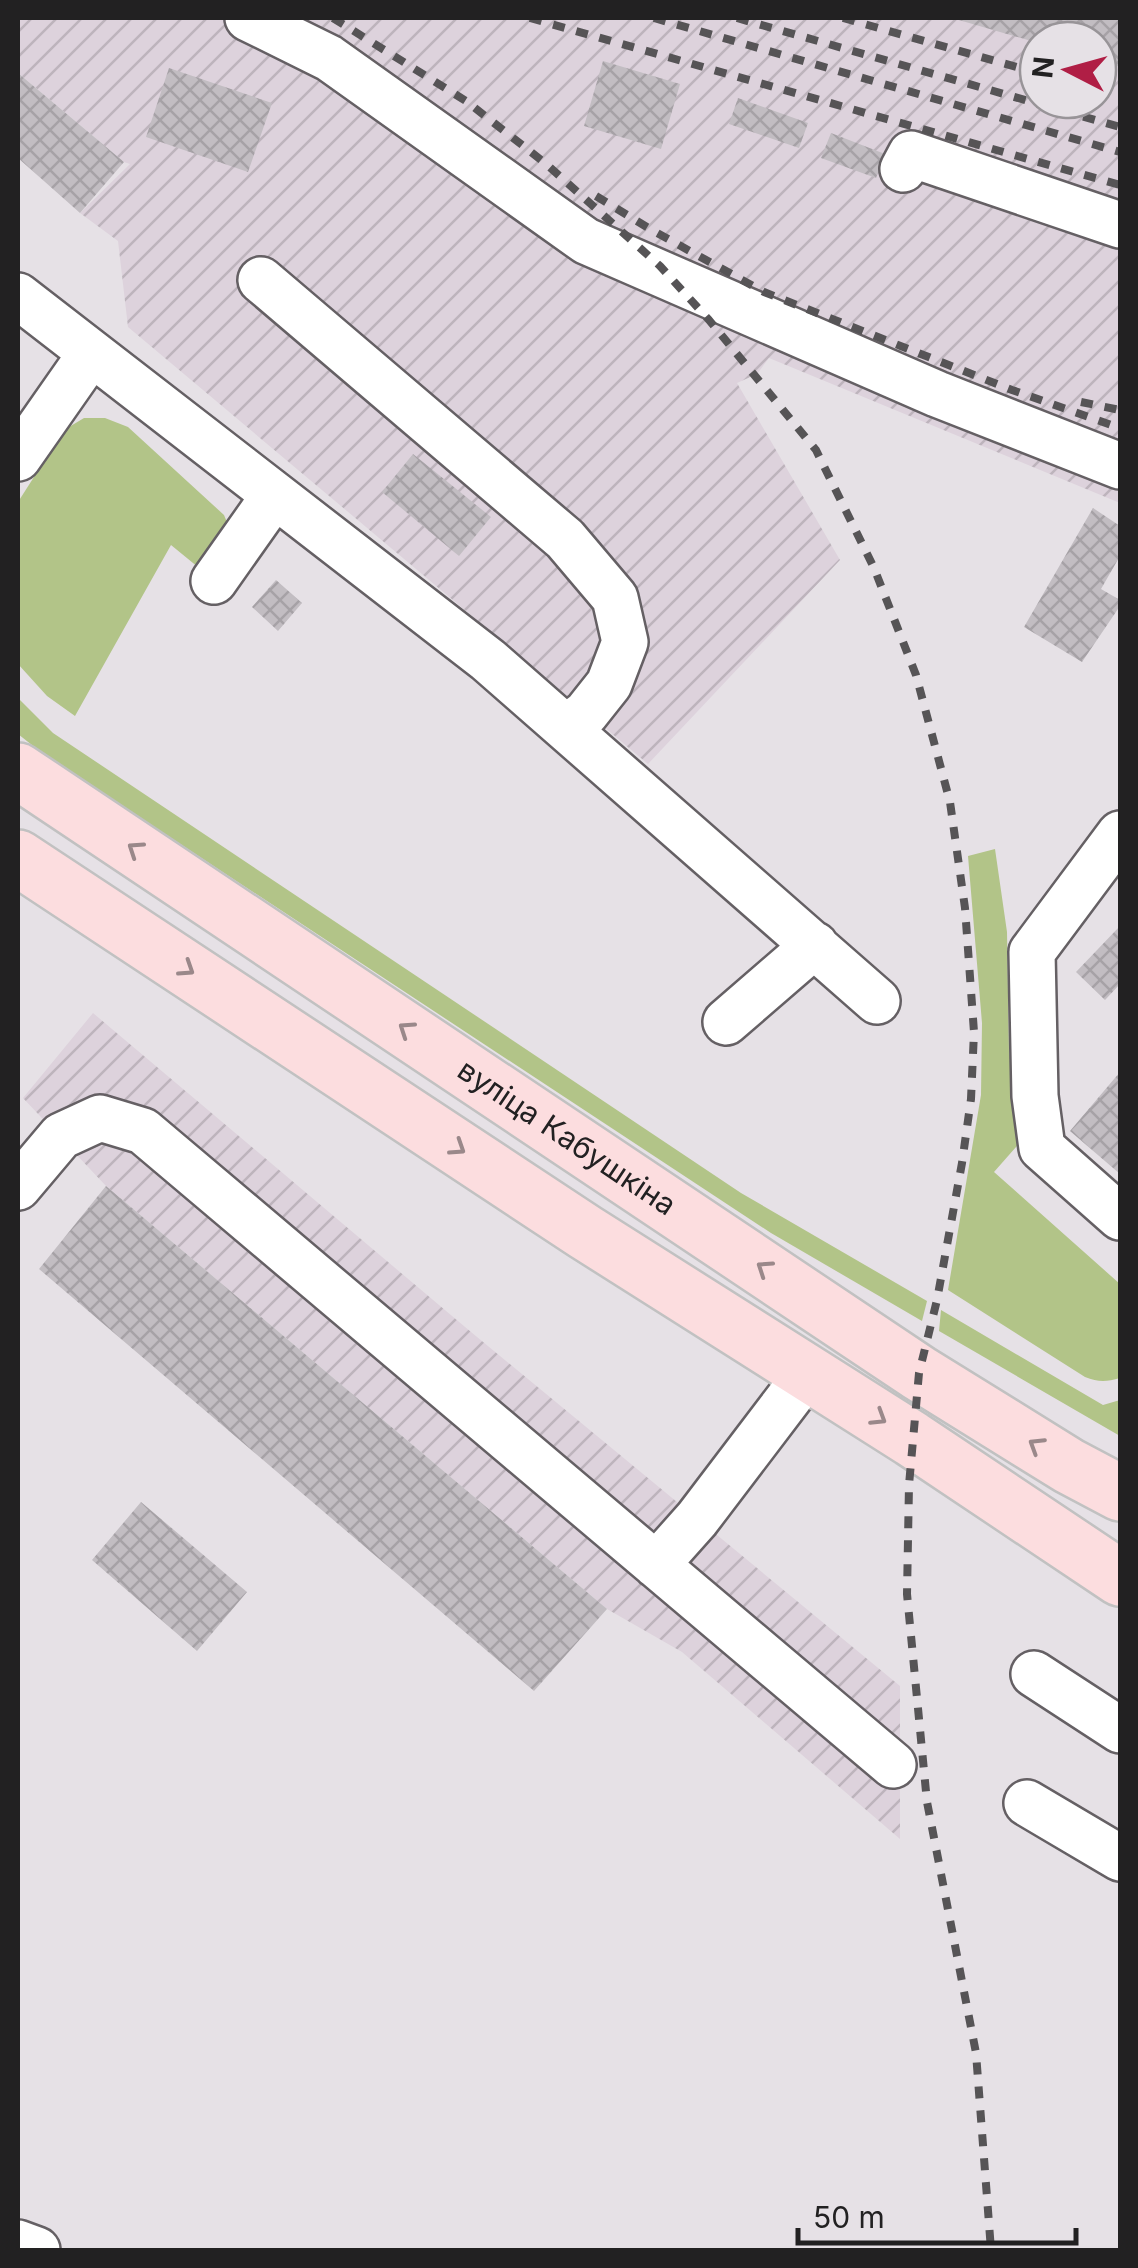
<svg xmlns="http://www.w3.org/2000/svg" width="1138" height="2268" viewBox="0 0 1138 2268" font-family="Inter,sans-serif">
<defs>
<pattern id="industrial-furrows" width="10" height="10" patternUnits="userSpaceOnUse" patternTransform="scale(2.5)"><rect width="10" height="10" fill="#ddd2dc"/><path d="M-1 1l2-2M0 10L10 0M9 11l2-2" fill="none" stroke="#bdb4bc"/></pattern>
<pattern id="building-cross-hatch" width="8" height="8" patternUnits="userSpaceOnUse" patternTransform="scale(2.5)"><rect width="8" height="8" fill="#c2bdc2"/><path d="M0 0l8 8M0 8l8-8" fill="none" stroke="#a6a2a6"/></pattern>
</defs>
<rect width="100%" height="100%" fill="#e6e1e6"/>
<!-- industrial -->
<path fill="url(#industrial-furrows)" fill-rule="evenodd" d="M 18,18 L 1120,18 L 1120,503 L 769,358 L 757,374 L 737,383 L 840,560 L 648,764 L 128,327 L 118,241 L 80,213 L 130,164 L 124,162 L 18,73 ZM 1038,40 L 1098,40 L 1098,100 L 1038,100 Z
M 93,1013 L 471,1332 L 900,1686 L 900,1839 L 682,1652 L 607,1609 L 106,1186 L 23,1098 Z"/>
<!-- grass -->
<path fill="#b2c488" d="M 84,418 L 105,418 L 128,427 L 224,515 L 231,532 L 204,572 L 171,545 L 75,716 L 47,696 L 18,664 L 18,502 L 64,430 Z
M 18,698 L 53,733 L 741,1193 L 927,1301 L 922,1321 L 771,1233 L 42,753 L 18,734 Z
M 995,849 L 1007,932 L 1009,1051 L 1023,1139 L 994,1172 L 1120,1284 L 1120,1378 C 1106,1382 1098,1382 1085,1377 L 948,1290 L 981,1095 L 982,1023 L 968,856 Z
M 941,1310 L 1103,1405 L 1120,1400 L 1120,1436 L 939,1331 Z"/>
<!-- building -->
<path fill="url(#building-cross-hatch)" d="M 952,18 L 1120,18 L 1120,67 L 1098,60 L 1098,40 L 1038,40 L 1038,43 Z
M 603,61 L 680,84 L 661,149 L 584,126 Z
M 169,68 L 272,103 L 248,172 L 146,137 Z
M 18,73 L 124,162 L 80,213 L 18,158 Z
M 738,98 L 808,123 L 799,148 L 729,124 Z
M 831,133 L 885,154 L 876,178 L 821,158 Z
M 413,454 L 491,517 L 459,556 L 382,492 Z
M 1093,508 L 1120,526 L 1120,556 L 1101,589 L 1120,600 L 1120,606 L 1082,662 L 1024,627 Z
M 276,580 L 302,603 L 278,631 L 252,607 Z
M 1120,926 L 1120,984 L 1105,1000 L 1076,972 Z
M 1120,1072 L 1120,1174 L 1070,1131 Z
M 106,1186 L 607,1609 L 534,1691 L 39,1269 Z
M 141,1502 L 247,1592 L 197,1651 L 92,1560 Z"/>
<g fill="none" stroke-linecap="round" stroke-linejoin="round">
<defs>
<path id="minor" d="M 248,18 L 329,58 L 586,241 L 937,394 L 1120,466
M 903,169 L 911,154 L 1120,225
M 261,280 L 565,539 L 615,598 L 625,642 L 609,684 L 586,713 L 566,728
M 18,296 L 488,660 L 877,1001
M 18,458 L 90,355
M 214,581 L 274,496
M 1120,834 L 1032,952 L 1035,1096 L 1042,1148 L 1120,1217
M 726,1022 L 815,945
M 18,1187 L 61,1136 L 100,1118 L 143,1131 L 893,1765
M 656,1565 L 697,1519 L 808,1373
M 1034,1674 L 1120,1730
M 1027,1803 L 1120,1858
M 18,2243 L 37,2250"/>
<g id="major">
<path id="s1" d="M 18,771 L 919,1373 L 1069,1466 L 1120,1493"/>
<path d="M 18,858 L 585,1232 L 912,1439 L 1120,1578"/>
</g>
</defs>
<!-- minor casing -->
<use href="#minor" stroke="#656064" stroke-width="50"/>
<!-- major casing -->
<use href="#major" stroke="#c1c1c1" stroke-width="60"/>
<!-- minor -->
<use href="#minor" stroke="#fff" stroke-width="45"/>
<!-- major -->
<use href="#major" stroke="#fcdddf" stroke-width="55"/>
<!-- rail -->
<path stroke="#565456" stroke-width="8" stroke-dasharray="12 12" stroke-linecap="butt" d="M 333,18 L 466,101 L 545,163 L 660,266 L 709,320 L 816,450 L 874,568 L 916,675 L 950,802 L 965,908 L 974,1032 L 971,1099 L 962,1163 L 937,1300 L 919,1373 L 909,1485 L 907,1594 L 927,1802 L 976,2053 L 991,2250
M 530,18 L 1120,185
M 654,18 L 1120,152
M 737,18 L 1120,127
M 843,18 L 1038,73
M 1098,91 L 1120,97
M 596,196 L 650,229 L 764,292 L 1012,390 L 1120,428
M 1081,402 L 1120,410"/>
</g>
<!-- one-way arrows -->
<defs><path id="oneway-chevron" d="M-2-3.5L2.5 0L-2 3.5" fill="none" stroke-width="1.6" stroke-linecap="round" stroke-linejoin="round" transform="scale(2.5)"/></defs>
<g stroke="#9a888a">
<use href="#oneway-chevron" transform="translate(135 849) rotate(-146)"/>
<use href="#oneway-chevron" transform="translate(187 969) rotate(33)"/>
<use href="#oneway-chevron" transform="translate(406 1029) rotate(-146)"/>
<use href="#oneway-chevron" transform="translate(458 1148) rotate(33)"/>
<use href="#oneway-chevron" transform="translate(764 1268) rotate(-146)"/>
<use href="#oneway-chevron" transform="translate(879 1418) rotate(32)"/>
<use href="#oneway-chevron" transform="translate(1036 1445) rotate(-148)"/>
</g>
<g text-anchor="middle" stroke-width="8" stroke-linejoin="round" paint-order="stroke">
<!-- street labels -->
<g font-size="30" fill="#222122" stroke="#e6e1e6">
<text dy="10" stroke="none"><textPath href="#s1" startOffset="660">вуліца Кабушкіна</textPath></text>
</g>
</g>
<!-- border -->
<rect width="1138" height="2268" fill="none" stroke="#222122" stroke-width="40"/>
<!-- north arrow -->
<g transform="translate(1068 70) rotate(276)"><circle r="48" fill="#e6e1e6" stroke="#989498" stroke-width="2.5"/>
<path d="M0-8L18 38L0 25L-18 38Z" fill="#b01e45"/>
<text y="-15" font-size="28" font-weight="bold" text-anchor="middle" fill="#222122">N</text>
</g>
<!-- scale -->
<path d="M798 2228v15h278v-15" fill="none" stroke="#222122" stroke-width="5"/>
<text x="813" y="2228" font-size="30" fill="#222122" stroke="#e6e1e6" stroke-width="8" paint-order="stroke">50 m</text>
</svg>
